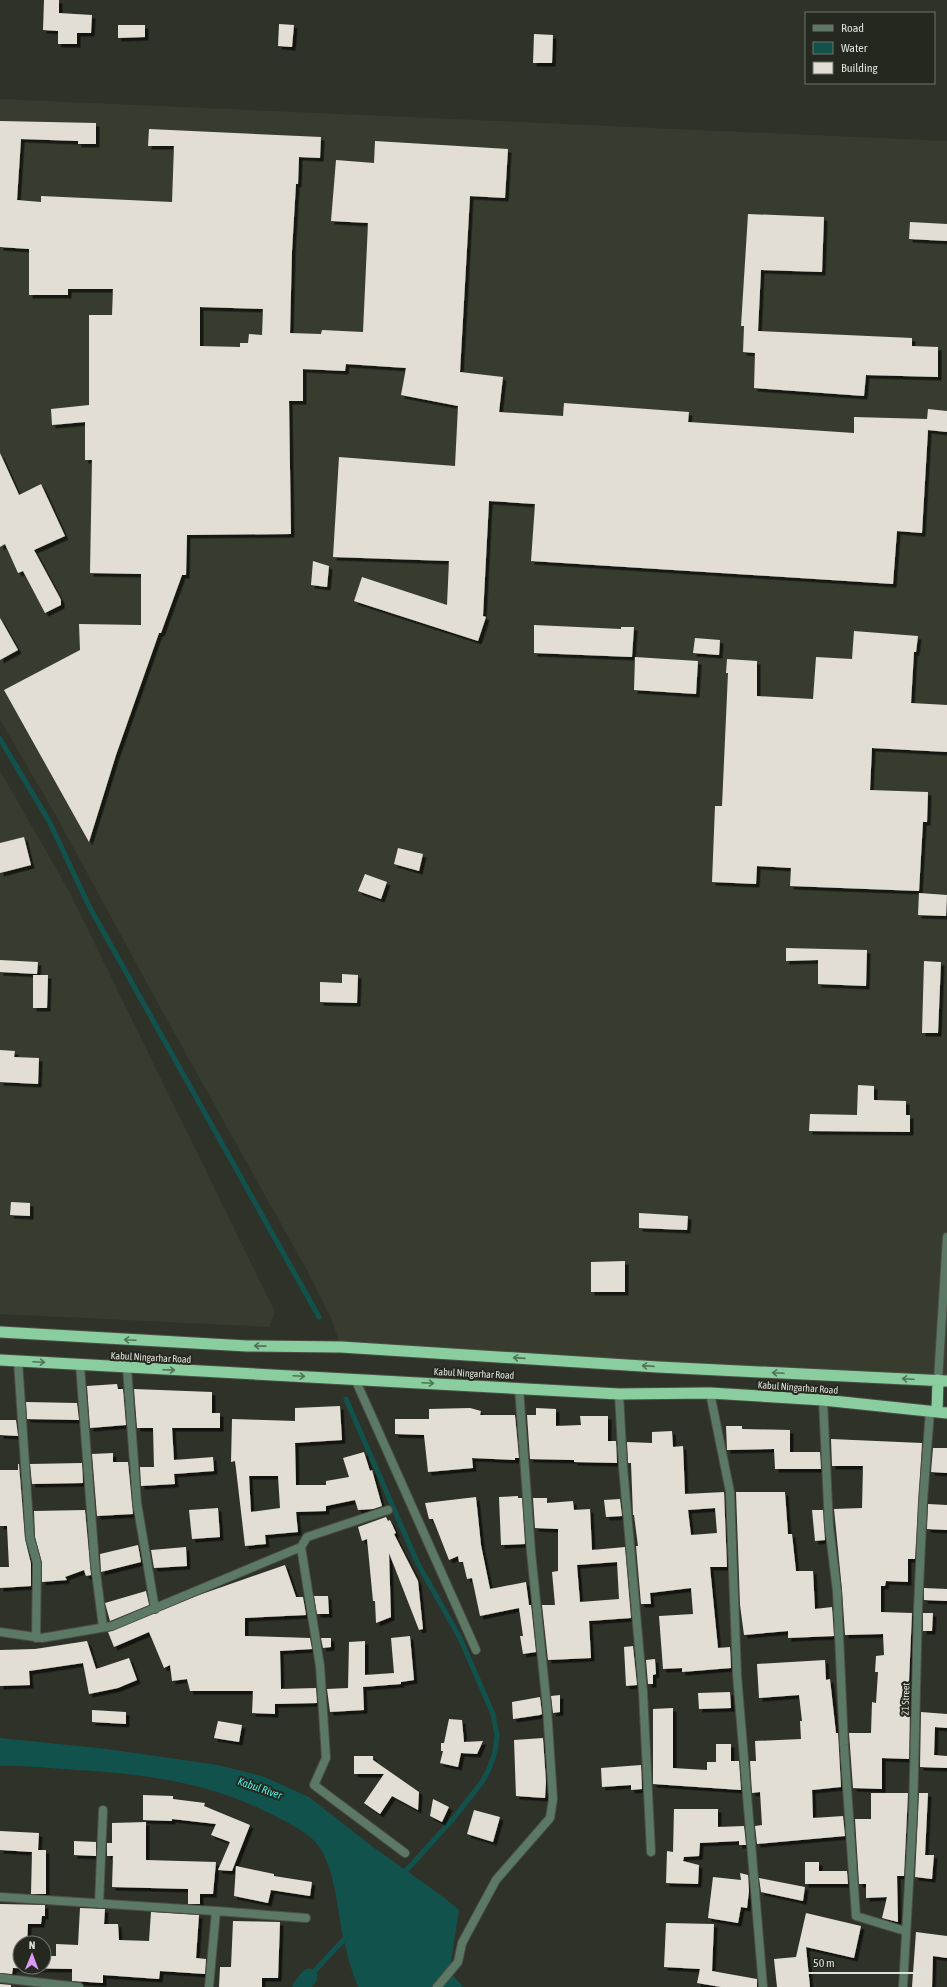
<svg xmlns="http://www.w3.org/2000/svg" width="947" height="1987" viewBox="0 0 947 1987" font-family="'Asap Condensed',sans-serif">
<defs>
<filter id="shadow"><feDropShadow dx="3.5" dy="3.5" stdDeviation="0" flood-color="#0009"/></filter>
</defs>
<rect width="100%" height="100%" fill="#2f3229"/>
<!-- built -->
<path fill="#383c2e" d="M 0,99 L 947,141 L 947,1381 L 341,1347 L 332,1320 L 308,1272 L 166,1018 L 54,812 L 0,720 Z
M 0,771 L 69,891 L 275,1312 L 269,1327 L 0,1314 Z"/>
<!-- water -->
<path fill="#12524d" d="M 0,1738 L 107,1749 L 218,1765 L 262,1776 L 309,1797 L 373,1847 L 442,1896 L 459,1910 L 450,1968 L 451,1973 L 463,1987 L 358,1987 C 351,1970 346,1951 342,1932 C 337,1905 335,1876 322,1851 C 313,1835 294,1826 279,1818 C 206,1780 144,1774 63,1769 C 43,1768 21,1765 0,1766 Z"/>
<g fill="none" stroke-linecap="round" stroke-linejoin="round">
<!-- stream -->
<path stroke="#12524d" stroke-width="5" d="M 0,739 L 49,821 L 89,906 L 319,1317
M 346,1399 L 417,1562 L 460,1638 L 493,1714 L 497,1735 L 495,1752 L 489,1769 L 482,1782 L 453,1819 L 403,1874
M 309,1977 L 348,1935"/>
<!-- canal -->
<path stroke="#12524d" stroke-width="17" d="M 301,1987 L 309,1977"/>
</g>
<!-- building -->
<path fill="#e2ded3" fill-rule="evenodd" filter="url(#shadow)" d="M 44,0 L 59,0 L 59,13 L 92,15 L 91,33 L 77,33 L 77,44 L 58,44 L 58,31 L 43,30 Z
M 279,24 L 294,25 L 292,47 L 278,46 Z
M 118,25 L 145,25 L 145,37 L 118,38 Z
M 534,34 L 553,35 L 552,63 L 533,63 Z
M 0,121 L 96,123 L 96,144 L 78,144 L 78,141 L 21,139 L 17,200 L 41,202 L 41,196 L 172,202 L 174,146 L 148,146 L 149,129 L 321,137 L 320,158 L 299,157 L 298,184 L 296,184 L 292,251 L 290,333 L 321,334 L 322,330 L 363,332 L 368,223 L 331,221 L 336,160 L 374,163 L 375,141 L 508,149 L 505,198 L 470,196 L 460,372 L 503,377 L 499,412 L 563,416 L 564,403 L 689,412 L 688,422 L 854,433 L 854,417 L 927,419 L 928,409 L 947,411 L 947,432 L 928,430 L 922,533 L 897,531 L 893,584 L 531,561 L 535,504 L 489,501 L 483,616 L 486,617 L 478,641 L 354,601 L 362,577 L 447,605 L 449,561 L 333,557 L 339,457 L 455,466 L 458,406 L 401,395 L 406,368 L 346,364 L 345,371 L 303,369 L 303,401 L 289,401 L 291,534 L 187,535 L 186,575 L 182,575 L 161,633 L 159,633 L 116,755 L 89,842 L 4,690 L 80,650 L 79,624 L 141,625 L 141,574 L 90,573 L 92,460 L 85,460 L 85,422 L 52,425 L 51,409 L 89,405 L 89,315 L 112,315 L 113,289 L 68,289 L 68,295 L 29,295 L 29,249 L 0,247 ZM 200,307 L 263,309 L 262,335 L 249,334 L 248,343 L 240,343 L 240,347 L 200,346 Z
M 748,214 L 824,217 L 822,272 L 761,270 L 758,331 L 912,338 L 912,346 L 938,347 L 938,377 L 866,375 L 864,396 L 754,388 L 755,353 L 743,352 L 744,326 L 741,326 Z
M 910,222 L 947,224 L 947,241 L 909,239 Z
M 0,453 L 19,495 L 41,484 L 65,536 L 34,550 L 61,600 L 61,605 L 45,613 L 23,571 L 18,573 L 5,544 L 0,547 Z
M 313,561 L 329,566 L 327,587 L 311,585 Z
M 0,618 L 18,650 L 0,660 Z
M 534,625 L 621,629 L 621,627 L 634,627 L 632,657 L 534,653 Z
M 854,631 L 918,636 L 916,652 L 914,652 L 911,703 L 947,705 L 947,752 L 872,748 L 870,790 L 928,792 L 927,822 L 923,822 L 919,891 L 790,886 L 791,868 L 757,866 L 756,884 L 712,882 L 715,806 L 722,806 L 728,673 L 726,673 L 727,659 L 757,661 L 757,696 L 813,699 L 816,657 L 852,659 Z
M 695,638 L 720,640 L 719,655 L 693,653 Z
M 635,657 L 698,661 L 696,694 L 634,690 Z
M 24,837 L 31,865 L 0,873 L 0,843 Z
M 398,848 L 423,854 L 419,871 L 394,864 Z
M 365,874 L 387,882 L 381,899 L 358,891 Z
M 919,893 L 947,895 L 946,916 L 918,915 Z
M 786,948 L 867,950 L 866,986 L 818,984 L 818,960 L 786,961 Z
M 0,960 L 38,962 L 37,974 L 0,972 Z
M 924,961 L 941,962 L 938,1033 L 922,1033 Z
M 342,974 L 358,975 L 357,1003 L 320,1002 L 320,982 L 342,983 Z
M 33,975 L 48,975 L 47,1008 L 33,1008 Z
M 0,1050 L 15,1051 L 14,1057 L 39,1058 L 38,1084 L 0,1082 Z
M 858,1085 L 874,1086 L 874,1100 L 906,1101 L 906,1115 L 910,1115 L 910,1132 L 809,1131 L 810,1114 L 857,1115 Z
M 11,1202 L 30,1203 L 30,1216 L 10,1215 Z
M 639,1213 L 688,1216 L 687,1230 L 639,1228 Z
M 625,1261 L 625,1292 L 591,1292 L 591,1262 Z
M 117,1384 L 118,1389 L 123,1389 L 126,1425 L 90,1428 L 87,1386 Z
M 134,1389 L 212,1392 L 212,1413 L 220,1413 L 220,1428 L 172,1428 L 174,1460 L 213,1457 L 214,1471 L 174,1474 L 175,1484 L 141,1486 L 140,1467 L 154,1467 L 153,1428 L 137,1428 Z
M 26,1402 L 77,1403 L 79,1420 L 27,1419 Z
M 340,1406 L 342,1440 L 295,1443 L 296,1485 L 326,1485 L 326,1481 L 349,1477 L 343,1458 L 364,1452 L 370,1471 L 372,1470 L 382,1506 L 373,1509 L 358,1510 L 355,1500 L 326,1506 L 326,1511 L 296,1512 L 298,1532 L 265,1535 L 266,1544 L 245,1546 L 236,1469 L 235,1461 L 231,1462 L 232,1419 L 295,1421 L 295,1408 ZM 249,1476 L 278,1476 L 280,1508 L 251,1512 Z
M 470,1408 L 481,1411 L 480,1415 L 515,1415 L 519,1458 L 515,1458 L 515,1460 L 472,1458 L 473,1468 L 428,1472 L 424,1435 L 395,1434 L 395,1419 L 429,1419 L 429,1409 Z
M 536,1408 L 556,1409 L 556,1426 L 581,1425 L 580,1416 L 608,1416 L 608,1441 L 616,1441 L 617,1463 L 574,1462 L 574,1460 L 530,1459 L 527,1415 L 536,1415 Z
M 0,1420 L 16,1420 L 18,1436 L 0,1435 Z
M 726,1426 L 742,1426 L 742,1429 L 790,1430 L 790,1452 L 820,1452 L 821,1469 L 775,1469 L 774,1449 L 727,1450 Z
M 672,1431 L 673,1447 L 683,1446 L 685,1494 L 724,1492 L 727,1567 L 710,1567 L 718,1648 L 730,1647 L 731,1668 L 682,1672 L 682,1668 L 663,1669 L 659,1616 L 693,1614 L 691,1588 L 650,1593 L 651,1604 L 641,1604 L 636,1546 L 638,1546 L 634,1515 L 633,1515 L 631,1463 L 628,1463 L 627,1442 L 652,1443 L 652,1432 ZM 715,1508 L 717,1533 L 691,1535 L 688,1510 Z
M 831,1439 L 922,1443 L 915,1559 L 908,1559 L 908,1582 L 886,1581 L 885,1586 L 881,1586 L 881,1612 L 912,1613 L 908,1704 L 910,1704 L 909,1759 L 882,1758 L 882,1789 L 853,1788 L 849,1733 L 871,1733 L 872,1702 L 876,1703 L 878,1672 L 875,1672 L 876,1656 L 884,1655 L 883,1634 L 845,1635 L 842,1590 L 834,1509 L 862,1508 L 863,1466 L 832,1466 Z
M 933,1448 L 947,1448 L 947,1473 L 931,1472 Z
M 113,1453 L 113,1462 L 128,1462 L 133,1514 L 97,1516 L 92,1454 Z
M 82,1463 L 83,1483 L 32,1484 L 30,1464 Z
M 18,1464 L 19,1464 L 25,1539 L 31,1564 L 31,1586 L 0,1588 L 0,1567 L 9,1567 L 7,1526 L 0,1526 L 0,1470 L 18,1470 Z
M 736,1492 L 785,1492 L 788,1534 L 792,1534 L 796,1571 L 813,1571 L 815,1609 L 832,1607 L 834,1636 L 788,1638 L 788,1631 L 744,1635 L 740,1605 Z
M 518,1496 L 518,1498 L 522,1498 L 525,1544 L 501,1545 L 499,1497 Z
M 476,1497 L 481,1545 L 490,1589 L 526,1582 L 529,1605 L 531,1605 L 536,1652 L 523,1654 L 520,1636 L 523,1636 L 519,1608 L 480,1616 L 472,1578 L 467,1579 L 463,1562 L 459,1562 L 458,1556 L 449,1560 L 433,1519 L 429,1519 L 425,1503 Z
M 533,1498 L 547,1498 L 547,1503 L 573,1501 L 574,1510 L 590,1509 L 592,1550 L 625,1547 L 631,1618 L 589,1621 L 591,1658 L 548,1660 L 542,1605 L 555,1605 L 552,1572 L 558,1571 L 558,1529 L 535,1528 ZM 617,1562 L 619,1599 L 580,1602 L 577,1565 Z
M 620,1499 L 622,1516 L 606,1517 L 604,1500 Z
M 928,1504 L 947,1505 L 947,1530 L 927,1529 Z
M 218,1508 L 220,1537 L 192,1539 L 189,1510 Z
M 85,1510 L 91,1575 L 86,1576 L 84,1570 L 65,1577 L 67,1580 L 42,1582 L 42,1563 L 35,1537 L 34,1511 Z
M 812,1510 L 823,1510 L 825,1540 L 815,1541 Z
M 386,1517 L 388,1521 L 390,1520 L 396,1533 L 394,1534 L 418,1581 L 423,1629 L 419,1630 L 389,1553 L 391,1617 L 376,1623 L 375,1601 L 373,1601 L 367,1539 L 362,1541 L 358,1527 Z
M 138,1545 L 141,1562 L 101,1572 L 100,1554 Z
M 186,1547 L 187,1566 L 154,1568 L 151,1550 Z
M 285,1565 L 296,1597 L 303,1597 L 306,1615 L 245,1618 L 245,1636 L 310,1638 L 312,1649 L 280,1651 L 281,1689 L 316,1688 L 317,1703 L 275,1704 L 275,1714 L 252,1713 L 253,1691 L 190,1691 L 187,1679 L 172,1681 L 170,1665 L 164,1668 L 149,1632 L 114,1647 L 108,1632 L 199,1595 Z
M 924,1588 L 947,1589 L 947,1601 L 924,1600 Z
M 146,1591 L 149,1605 L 110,1621 L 105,1603 Z
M 314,1596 L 328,1596 L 329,1614 L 317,1614 Z
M 923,1613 L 933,1613 L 932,1631 L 923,1631 Z
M 410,1636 L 414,1680 L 401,1682 L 401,1684 L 363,1687 L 364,1710 L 330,1712 L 327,1689 L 348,1688 L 349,1642 L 365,1641 L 365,1675 L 394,1673 L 391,1638 Z
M 321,1638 L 331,1638 L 331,1647 L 323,1648 Z
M 87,1641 L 96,1669 L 129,1658 L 137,1680 L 118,1688 L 89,1694 L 83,1663 L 29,1671 L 30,1685 L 0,1686 L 0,1650 L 35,1649 Z
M 633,1646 L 637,1685 L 626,1686 L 624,1647 Z
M 655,1659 L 656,1674 L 653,1675 L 653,1684 L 648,1684 L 646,1660 Z
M 825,1660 L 826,1680 L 830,1679 L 836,1733 L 838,1733 L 841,1787 L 812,1790 L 813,1818 L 843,1816 L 845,1836 L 757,1844 L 755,1826 L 762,1825 L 760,1792 L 752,1793 L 750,1761 L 756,1761 L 755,1741 L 801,1739 L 800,1721 L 802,1721 L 799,1695 L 759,1698 L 757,1664 Z
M 730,1692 L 731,1708 L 699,1709 L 698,1693 Z
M 560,1695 L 560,1712 L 553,1713 L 551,1696 Z
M 540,1697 L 542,1714 L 540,1715 L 513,1719 L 512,1702 Z
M 673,1708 L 673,1768 L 707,1770 L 707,1762 L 716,1762 L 716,1744 L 731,1744 L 731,1761 L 739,1761 L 741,1790 L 653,1784 L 653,1709 Z
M 92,1710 L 126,1712 L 126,1724 L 92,1722 Z
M 921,1712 L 947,1714 L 947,1728 L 935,1727 L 934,1755 L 947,1756 L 947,1768 L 920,1767 Z
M 449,1719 L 462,1720 L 464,1742 L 483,1741 L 477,1754 L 461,1753 L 458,1767 L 440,1763 L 443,1751 L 441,1751 L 441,1743 L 444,1743 Z
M 218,1721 L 242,1725 L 239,1742 L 214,1738 Z
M 543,1738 L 546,1782 L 545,1798 L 516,1796 L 514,1740 Z
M 354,1756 L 373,1756 L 373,1760 L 419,1792 L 418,1810 L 392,1796 L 380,1814 L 364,1803 L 384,1774 L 354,1774 Z
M 641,1765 L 642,1789 L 631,1790 L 631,1785 L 602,1787 L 601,1768 Z
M 871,1793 L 908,1793 L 904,1876 L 897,1876 L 898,1922 L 882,1918 L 887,1897 L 866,1898 L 866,1884 L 859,1884 L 855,1819 L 871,1819 Z
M 919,1793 L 928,1793 L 925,1855 L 934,1855 L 932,1879 L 915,1877 Z
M 143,1795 L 173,1796 L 173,1799 L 205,1803 L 204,1806 L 250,1825 L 232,1871 L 218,1870 L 230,1842 L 211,1835 L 216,1824 L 172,1819 L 172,1821 L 143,1820 Z
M 433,1799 L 449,1807 L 442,1822 L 430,1816 Z
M 674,1809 L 718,1809 L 718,1827 L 744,1826 L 746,1845 L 739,1845 L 739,1841 L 700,1843 L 699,1856 L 684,1857 L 683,1861 L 699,1865 L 698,1884 L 666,1883 L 667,1851 L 673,1852 Z
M 474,1810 L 500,1817 L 493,1842 L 467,1834 Z
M 146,1822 L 146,1860 L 216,1862 L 213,1894 L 200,1894 L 200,1904 L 188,1904 L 188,1889 L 112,1887 L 113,1856 L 107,1856 L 107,1843 L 112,1843 L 112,1823 Z
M 0,1831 L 39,1833 L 38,1850 L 46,1850 L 46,1894 L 31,1894 L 32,1852 L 0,1850 Z
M 74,1841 L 96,1842 L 96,1856 L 74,1855 Z
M 805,1862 L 819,1862 L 819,1871 L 847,1871 L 848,1884 L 805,1884 Z
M 236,1866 L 274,1874 L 274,1876 L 312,1882 L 310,1896 L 271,1890 L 268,1903 L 234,1896 Z
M 740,1873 L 748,1875 L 749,1891 L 747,1908 L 741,1907 L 738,1923 L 708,1918 L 713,1877 L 741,1880 Z
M 759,1878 L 805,1887 L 803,1901 L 761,1892 Z
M 0,1904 L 45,1905 L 45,1916 L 42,1916 L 41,1924 L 28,1924 L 27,1943 L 20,1943 L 20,1967 L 44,1967 L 44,1956 L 56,1956 L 56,1944 L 78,1945 L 80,1908 L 105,1909 L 104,1924 L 118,1924 L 119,1940 L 149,1941 L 151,1912 L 199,1915 L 196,1958 L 206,1959 L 205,1974 L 160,1971 L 159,1979 L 103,1975 L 103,1983 L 72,1981 L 72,1969 L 13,1968 L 12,1974 L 0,1973 Z
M 806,1913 L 861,1926 L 854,1958 L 806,1947 L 810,1987 L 777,1987 L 774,1959 L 796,1957 Z
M 233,1921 L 280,1922 L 278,1978 L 262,1978 L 262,1987 L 219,1987 L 220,1967 L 231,1967 Z
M 666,1923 L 714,1924 L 712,1971 L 757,1979 L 757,1987 L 721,1987 L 697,1983 L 700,1969 L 664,1967 Z
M 916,1932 L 947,1936 L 947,1958 L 933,1956 L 932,1987 L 912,1987 Z
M 0,1984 L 11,1985 L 11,1987 L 0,1987 Z"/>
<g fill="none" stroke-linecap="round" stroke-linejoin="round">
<defs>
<path id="minor" d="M 18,1361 L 30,1538 L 37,1563 L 36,1638
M 80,1365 L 95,1565 L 103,1627
M 127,1368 L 137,1503 L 155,1609
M 355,1379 L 476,1650
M 938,1380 L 947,1237
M 710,1393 L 730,1492 L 737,1675 L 763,1987
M 619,1394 L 623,1467 L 643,1692 L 651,1852
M 823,1400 L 829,1526 L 837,1591 L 844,1745 L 856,1916 L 905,1931
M 301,1547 L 320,1666 L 326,1758 L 314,1785 L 405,1853
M 0,1632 L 42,1638 L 112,1626 L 301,1547 L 307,1537 L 388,1510
M 0,1897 L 216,1911 L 209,1987
M 99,1904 L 103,1810
M 216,1911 L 306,1918
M 0,1978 L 79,1987
M 437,1987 L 458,1962 L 462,1943 L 496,1880 L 550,1818 L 553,1799 L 547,1708 L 531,1552 L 519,1388
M 903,1987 L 913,1813 L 918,1608 L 923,1501 L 930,1411"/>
<path id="trunk" d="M 0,1332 L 247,1346 L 341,1347 L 658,1367 L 947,1381
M 0,1360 L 619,1394 L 710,1393 L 823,1400 L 947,1413
M 937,1412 L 938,1380"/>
</defs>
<!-- minor casing -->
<use href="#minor" stroke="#4b4e45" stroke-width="10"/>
<!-- trunk casing -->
<use href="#trunk" stroke="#4b4e45" stroke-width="13"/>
<!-- minor -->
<use href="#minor" stroke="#5b7964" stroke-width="8"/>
<!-- trunk -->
<use href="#trunk" stroke="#8acea0" stroke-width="11"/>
</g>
<!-- one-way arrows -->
<defs><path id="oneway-shaft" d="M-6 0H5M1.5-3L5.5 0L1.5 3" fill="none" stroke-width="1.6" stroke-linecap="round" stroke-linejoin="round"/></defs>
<g stroke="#527359">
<use href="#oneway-shaft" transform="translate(130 1340) rotate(-177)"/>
<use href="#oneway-shaft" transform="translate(260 1346) rotate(-179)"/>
<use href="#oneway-shaft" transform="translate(519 1358) rotate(-176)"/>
<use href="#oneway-shaft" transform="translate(39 1362) rotate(3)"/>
<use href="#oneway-shaft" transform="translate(648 1366) rotate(-176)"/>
<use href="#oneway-shaft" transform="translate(169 1370) rotate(2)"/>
<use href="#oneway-shaft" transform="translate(778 1373) rotate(-177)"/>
<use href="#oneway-shaft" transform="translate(299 1376) rotate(3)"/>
<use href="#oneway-shaft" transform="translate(908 1379) rotate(-177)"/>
<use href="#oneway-shaft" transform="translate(428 1383) rotate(3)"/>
</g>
<g text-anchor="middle" stroke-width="4" stroke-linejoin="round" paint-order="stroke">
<!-- street labels -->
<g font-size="10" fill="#dee0da" stroke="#25281f">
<text transform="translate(151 1357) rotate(3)" y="4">Kabul Ningarhar Road</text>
<text transform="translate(474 1373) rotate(3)" y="4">Kabul Ningarhar Road</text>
<text transform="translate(798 1387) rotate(4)" y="4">Kabul Ningarhar Road</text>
<text transform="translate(905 1699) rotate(-88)" y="4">21 Street</text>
</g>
<!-- water labels -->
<g font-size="11" font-style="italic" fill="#48eee1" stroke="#25281f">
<text transform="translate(260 1788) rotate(19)" y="4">Kabul River</text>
</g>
</g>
<!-- legend -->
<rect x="805" y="12" width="130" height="72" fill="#25281f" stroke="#6f726a"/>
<rect x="813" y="25" width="20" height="6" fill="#5b7964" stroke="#6f726a"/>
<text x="841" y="32" font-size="12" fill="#dee0da">Road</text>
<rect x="813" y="42" width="20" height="12" fill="#12524d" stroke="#6f726a"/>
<text x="841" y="52" font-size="12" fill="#dee0da">Water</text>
<rect x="813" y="62" width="20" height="12" fill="#e2ded3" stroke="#6f726a"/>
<text x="841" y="72" font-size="12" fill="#dee0da">Building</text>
<!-- north arrow -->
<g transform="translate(32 1955) rotate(1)"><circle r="19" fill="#25281f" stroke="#6f726a"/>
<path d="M0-3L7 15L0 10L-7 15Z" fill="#da9af6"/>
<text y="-6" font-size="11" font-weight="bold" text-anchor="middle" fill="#dee0da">N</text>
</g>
<!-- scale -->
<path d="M807 1967v6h120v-6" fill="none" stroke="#dee0da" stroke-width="2"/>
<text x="813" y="1967" font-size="12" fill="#dee0da" stroke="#25281f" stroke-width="3" paint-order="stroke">50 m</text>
</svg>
